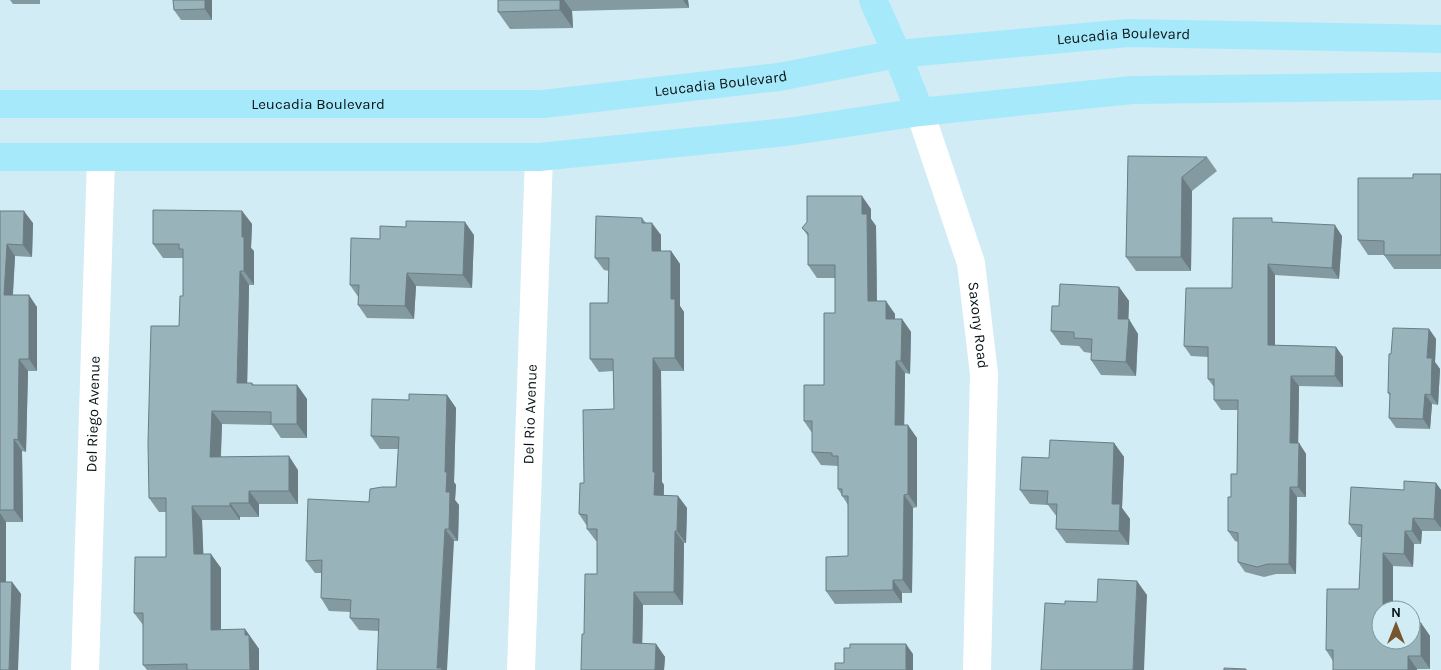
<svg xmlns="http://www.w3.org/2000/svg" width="1441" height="670" viewBox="0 0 1441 670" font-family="Karla,sans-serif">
<rect width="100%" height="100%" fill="#d1ecf4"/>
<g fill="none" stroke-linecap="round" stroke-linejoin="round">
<!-- minor -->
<g stroke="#fff" stroke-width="28">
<path id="s1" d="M 920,112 L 971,263 L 984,374 L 977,670"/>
<path id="s2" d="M 85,670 L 101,158"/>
<path id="s3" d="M 521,670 L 539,157"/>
</g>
<!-- major -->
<g stroke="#a6e9fb" stroke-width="28">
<path d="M 873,0 L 897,54 L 920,112"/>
<path id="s4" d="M 0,104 L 543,104 L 779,77 L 897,54 L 1128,33 L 1441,39"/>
<path d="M 0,157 L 539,157 L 787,132 L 920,112 L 1132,90 L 1441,86"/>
</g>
</g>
<!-- wall -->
<path fill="#849aa1" d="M 10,0 L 40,0 L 40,4 L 13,4 Z
M 173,0 L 212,0 L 212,20 L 181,20 L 174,10 Z
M 498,0 L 688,0 L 689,8 L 572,11 L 573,28 L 510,29 L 498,12 Z
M 1128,156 L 1207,157 L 1217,171 L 1192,191 L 1191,271 L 1136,271 L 1126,257 Z
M 1441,174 L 1441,269 L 1394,269 L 1384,255 L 1368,255 L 1358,240 L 1413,178 Z
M 871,209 L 871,219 L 876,226 L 877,301 L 895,314 L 895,319 L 902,319 L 911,332 L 910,374 L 905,373 L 904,425 L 917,438 L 917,507 L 913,508 L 912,593 L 902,593 L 902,603 L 835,604 L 826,591 L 848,556 L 848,505 L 838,489 L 838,466 L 821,465 L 812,452 L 812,433 L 804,421 L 824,385 L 835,313 L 835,278 L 817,278 L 808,265 L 808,236 L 802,228 Z
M 0,211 L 33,223 L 32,257 L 15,256 L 13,295 L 37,307 L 37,371 L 28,371 L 26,452 L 22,451 L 23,522 L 6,522 L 6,582 L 12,582 L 21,594 L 0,670 Z
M 242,211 L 252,224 L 251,248 L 254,251 L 254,285 L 249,285 L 247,383 L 252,383 L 254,385 L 297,385 L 307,399 L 307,438 L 281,438 L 272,425 L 222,424 L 221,457 L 298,470 L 298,504 L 259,504 L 259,517 L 240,517 L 240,520 L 202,520 L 203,554 L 221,568 L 221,630 L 245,629 L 259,649 L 259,670 L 147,670 L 143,665 L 143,625 L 134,613 L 166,557 L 166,512 L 159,512 L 149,498 L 179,326 L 183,296 L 183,258 L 163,258 L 153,244 Z
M 642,218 L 646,223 L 661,235 L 661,251 L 671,251 L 680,264 L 680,306 L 684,312 L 684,371 L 661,371 L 662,482 L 664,485 L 664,495 L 678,496 L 687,508 L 686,543 L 684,543 L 683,605 L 643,605 L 642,644 L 656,644 L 665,657 L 664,670 L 581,670 L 584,634 L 597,574 L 597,541 L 596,541 L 587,529 L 587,526 L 579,514 L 584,483 L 614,409 L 613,371 L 599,372 L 590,359 L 608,303 L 609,271 L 604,270 L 595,258 Z
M 1275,222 L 1342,236 L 1339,279 L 1275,275 L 1275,345 L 1336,347 L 1343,357 L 1343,387 L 1299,386 L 1298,443 L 1299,443 L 1306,454 L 1306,497 L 1297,497 L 1296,574 L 1276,574 L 1264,577 L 1245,572 L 1238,562 L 1238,542 L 1235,541 L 1228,531 L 1231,497 L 1237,474 L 1238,410 L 1221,410 L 1214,400 L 1214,387 L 1208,379 L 1208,357 L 1191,356 L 1184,346 L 1232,288 Z
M 474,235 L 472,288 L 416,286 L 414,319 L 367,318 L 358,305 L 359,298 L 350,285 L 380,239 Z
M 1119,287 L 1129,301 L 1128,319 L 1138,334 L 1136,376 L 1101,375 L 1091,360 L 1091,353 L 1084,352 L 1079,346 L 1061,345 L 1051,331 L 1059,306 Z
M 1429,329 L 1436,339 L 1435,362 L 1440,369 L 1438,405 L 1432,404 L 1430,429 L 1396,428 L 1389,418 L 1390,396 L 1388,393 L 1391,354 Z
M 447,395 L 456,408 L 454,482 L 456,485 L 455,500 L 459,505 L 458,541 L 454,541 L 378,631 L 359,630 L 350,618 L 351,612 L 329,611 L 321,598 L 321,573 L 315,573 L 306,561 L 369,502 L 396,487 L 398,449 L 380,449 L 371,436 L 409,400 Z
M 1114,443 L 1124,457 L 1122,508 L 1130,519 L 1129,545 L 1066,543 L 1056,529 L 1057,517 L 1048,505 L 1030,504 L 1020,490 L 1049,458 Z
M 1436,483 L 1441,490 L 1441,531 L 1422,531 L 1421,544 L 1414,544 L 1413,567 L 1393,566 L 1393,610 L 1381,640 L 1421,623 L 1430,636 L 1430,669 L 1333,670 L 1333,661 L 1326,650 L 1359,589 L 1362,537 L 1358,537 L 1349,524 L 1404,490 Z"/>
<!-- shaded-wall -->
<path fill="#6b7d83" d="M 205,0 L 212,0 L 212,20 L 205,9 Z
M 560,0 L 564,0 L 572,11 L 573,28 L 560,10 Z
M 683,0 L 688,0 L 689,8 Z
M 1182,177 L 1192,191 L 1191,271 L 1181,257 Z
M 862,196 L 871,209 L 871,219 L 876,226 L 877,314 L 868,301 L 862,214 Z
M 24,211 L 33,223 L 32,257 L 23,245 Z
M 242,211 L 252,224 L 251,248 L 254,251 L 254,285 L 244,271 L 242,237 Z
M 465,222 L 474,235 L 472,288 L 463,275 Z
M 652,223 L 661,235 L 661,263 L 652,251 Z
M 1335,225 L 1342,236 L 1339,279 L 1332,268 Z
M 7,244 L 15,256 L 12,307 L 4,295 Z
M 671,251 L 680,264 L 680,306 L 684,312 L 684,371 L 675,358 L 671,299 Z
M 1268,264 L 1275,275 L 1275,355 L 1268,345 Z
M 240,271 L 249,285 L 247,396 L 237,383 Z
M 407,273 L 416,286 L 414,319 L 405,306 Z
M 1119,287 L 1129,301 L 1128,333 L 1118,319 Z
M 29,295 L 37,307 L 37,371 L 29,359 Z
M 886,301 L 895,314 L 895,332 L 886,319 Z
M 902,319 L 911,332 L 910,374 L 901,361 Z
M 1129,319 L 1138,334 L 1136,376 L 1126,362 Z
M 1429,329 L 1436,339 L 1435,362 L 1440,369 L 1438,405 L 1431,395 L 1427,358 Z
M 1336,347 L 1343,357 L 1343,387 L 1335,376 Z
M 653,358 L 661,371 L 662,482 L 664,485 L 663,508 L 654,495 L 653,472 Z
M 19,359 L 28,371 L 26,452 L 18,440 Z
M 896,361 L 905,373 L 904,438 L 895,425 Z
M 1291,376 L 1299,386 L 1298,454 L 1290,443 Z
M 297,385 L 307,399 L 307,438 L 297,424 Z
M 1425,394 L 1432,404 L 1430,429 L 1423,419 Z
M 447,395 L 456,408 L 454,482 L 456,485 L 455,500 L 459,505 L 458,541 L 449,529 L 445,472 Z
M 212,411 L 222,424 L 220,471 L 210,457 Z
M 908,425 L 917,438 L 917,507 L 908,494 Z
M 14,439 L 22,451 L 23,522 L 14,510 Z
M 1114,443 L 1124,457 L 1122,508 L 1130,519 L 1129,545 L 1119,531 L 1112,504 Z
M 1299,443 L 1306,454 L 1306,497 L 1298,487 Z
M 289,456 L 298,470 L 298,504 L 289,491 Z
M 1436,483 L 1441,490 L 1441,528 L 1434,519 Z
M 1290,487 L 1297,497 L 1296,574 L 1289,564 Z
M 249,491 L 259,504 L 259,517 L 249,503 Z
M 904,495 L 913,508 L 912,593 L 903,580 Z
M 678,496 L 687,508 L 686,543 L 677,531 Z
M 230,503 L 240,517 L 240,520 L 230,506 Z
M 192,506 L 202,520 L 204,568 L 194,554 Z
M 0,513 L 6,522 L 6,594 L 0,585 Z
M 1413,518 L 1422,531 L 1421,544 L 1412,531 Z
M 445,529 L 454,541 L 447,670 L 439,670 L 437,668 Z
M 675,531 L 684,543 L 683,605 L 674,592 Z
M 1405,531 L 1414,544 L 1413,567 L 1404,554 Z
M 1383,553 L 1393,566 L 1393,610 L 1383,610 Z
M 211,554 L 221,568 L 221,643 L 211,630 Z
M 893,580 L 902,593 L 902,603 L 893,590 Z
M 1137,581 L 1147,595 L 1144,670 L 1133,670 Z
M 12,582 L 21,594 L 18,670 L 9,670 Z
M 634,592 L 643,605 L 642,656 L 633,643 Z
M 1421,623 L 1430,636 L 1430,669 L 1421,656 Z
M 245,629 L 259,649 L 259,670 L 250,670 Z
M 656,644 L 665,657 L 664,670 L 655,670 Z
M 906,644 L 913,654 L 913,670 L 906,670 Z
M 1408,656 L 1417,669 L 1417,670 L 1408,670 Z"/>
<!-- building -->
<path fill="#99b3bb" stroke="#6b7d83" d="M 173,0 L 205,0 L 205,9 L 174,10 Z
M 498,0 L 560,0 L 560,10 L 498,12 Z
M 1128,156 L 1207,157 L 1182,177 L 1181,257 L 1126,257 Z
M 1413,174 L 1441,174 L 1441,255 L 1384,255 L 1384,241 L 1358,240 L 1358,178 L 1413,178 Z
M 807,196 L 862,196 L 862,214 L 867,214 L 868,301 L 886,301 L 886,319 L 902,319 L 901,361 L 896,361 L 895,425 L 908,425 L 908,494 L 904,495 L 903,580 L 893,580 L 893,590 L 826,591 L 826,557 L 848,556 L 848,496 L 842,496 L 842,489 L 838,489 L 838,456 L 832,456 L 832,453 L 812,452 L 812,421 L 804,421 L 804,385 L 824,385 L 824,313 L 835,313 L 835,265 L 808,265 L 808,233 L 802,228 L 807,222 Z
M 153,210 L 242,211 L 242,237 L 244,237 L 244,271 L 240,271 L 237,383 L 252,383 L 252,385 L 297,385 L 297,424 L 271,424 L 271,412 L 212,411 L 210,457 L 289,456 L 289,491 L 249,491 L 249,503 L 230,503 L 230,506 L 192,506 L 194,554 L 211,554 L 211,630 L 245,629 L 245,635 L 249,635 L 250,670 L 187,670 L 187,664 L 143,665 L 143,613 L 134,613 L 135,557 L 166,557 L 166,498 L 149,498 L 148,443 L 151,326 L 179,326 L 180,296 L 183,296 L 183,249 L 179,249 L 179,244 L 153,244 Z
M 0,211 L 24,211 L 23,245 L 7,244 L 4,295 L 29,295 L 29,359 L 19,359 L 18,440 L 14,439 L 14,510 L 0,510 Z
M 596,216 L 642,218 L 642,223 L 652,223 L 652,251 L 671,251 L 671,299 L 675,299 L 675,358 L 653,358 L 653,472 L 655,472 L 654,495 L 678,496 L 677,531 L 675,531 L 674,592 L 634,592 L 633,643 L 656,644 L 655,670 L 581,670 L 582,634 L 584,634 L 585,574 L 597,574 L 597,529 L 587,529 L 587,515 L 579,514 L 580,483 L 584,483 L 583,410 L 614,409 L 613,359 L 590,359 L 590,303 L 608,303 L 609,258 L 595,258 Z
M 1233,218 L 1272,218 L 1272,222 L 1335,225 L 1332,268 L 1268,264 L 1268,345 L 1336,347 L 1335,376 L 1291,376 L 1290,443 L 1299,443 L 1298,487 L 1290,487 L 1289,564 L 1268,564 L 1257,567 L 1238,562 L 1238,533 L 1228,531 L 1228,497 L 1231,497 L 1231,474 L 1237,474 L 1238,400 L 1214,400 L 1214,379 L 1208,379 L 1208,347 L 1184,346 L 1186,288 L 1232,288 Z
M 406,221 L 465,222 L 463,275 L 407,273 L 405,306 L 358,305 L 359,285 L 350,285 L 351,238 L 380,239 L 380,226 L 406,227 Z
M 1060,284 L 1119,287 L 1118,319 L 1129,319 L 1126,362 L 1091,360 L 1092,339 L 1074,338 L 1074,332 L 1051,331 L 1052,306 L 1059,306 Z
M 1393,328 L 1429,329 L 1427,358 L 1432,358 L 1431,395 L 1425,394 L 1423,419 L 1389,418 L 1390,393 L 1388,393 L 1389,354 L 1391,354 Z
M 409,394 L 447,395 L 445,472 L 447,472 L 446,492 L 450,492 L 449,529 L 445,529 L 437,668 L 442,668 L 441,670 L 377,670 L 379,619 L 350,618 L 351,600 L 321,598 L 322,560 L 306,561 L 308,499 L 369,502 L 370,489 L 382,487 L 396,487 L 399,437 L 371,436 L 372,399 L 409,400 Z
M 1050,440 L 1114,443 L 1112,504 L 1120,504 L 1119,531 L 1056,529 L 1057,504 L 1047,504 L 1048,491 L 1020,490 L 1022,457 L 1049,458 Z
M 1404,481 L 1436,483 L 1434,519 L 1413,518 L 1412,531 L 1405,531 L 1404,554 L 1383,553 L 1383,610 L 1381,610 L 1381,640 L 1411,640 L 1411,623 L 1421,623 L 1421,656 L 1408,656 L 1408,670 L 1333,670 L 1333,650 L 1326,650 L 1327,589 L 1359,589 L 1362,525 L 1349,524 L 1351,487 L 1404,490 Z
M 1098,579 L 1137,581 L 1133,670 L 1041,670 L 1045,603 L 1065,604 L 1065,601 L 1097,602 Z
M 0,582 L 12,582 L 9,670 L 0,670 Z
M 850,644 L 906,644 L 906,670 L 835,670 L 835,663 L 844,663 L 844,648 L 850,648 Z
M 1224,668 L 1246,669 L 1246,670 L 1224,670 Z"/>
<g text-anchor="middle" stroke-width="4" stroke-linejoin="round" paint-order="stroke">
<!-- street labels -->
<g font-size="15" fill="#091315" stroke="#d1ecf4">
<text dy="5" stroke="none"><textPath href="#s4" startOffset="1128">Leucadia Boulevard</textPath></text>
<text dy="5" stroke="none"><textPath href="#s4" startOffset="722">Leucadia Boulevard</textPath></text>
<text dy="5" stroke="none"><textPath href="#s4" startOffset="318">Leucadia Boulevard</textPath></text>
<text dy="5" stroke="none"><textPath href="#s1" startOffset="222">Saxony Road</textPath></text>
<text dy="5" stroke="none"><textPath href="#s3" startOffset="256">Del Rio Avenue</textPath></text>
<text dy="5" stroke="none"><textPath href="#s2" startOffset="256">Del Riego Avenue</textPath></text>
</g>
</g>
<!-- north arrow -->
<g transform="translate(1396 625)"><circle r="24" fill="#d1ecf4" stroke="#81959b"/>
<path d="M0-4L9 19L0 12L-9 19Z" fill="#78552e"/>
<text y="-8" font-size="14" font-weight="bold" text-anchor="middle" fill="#091315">N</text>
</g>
</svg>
